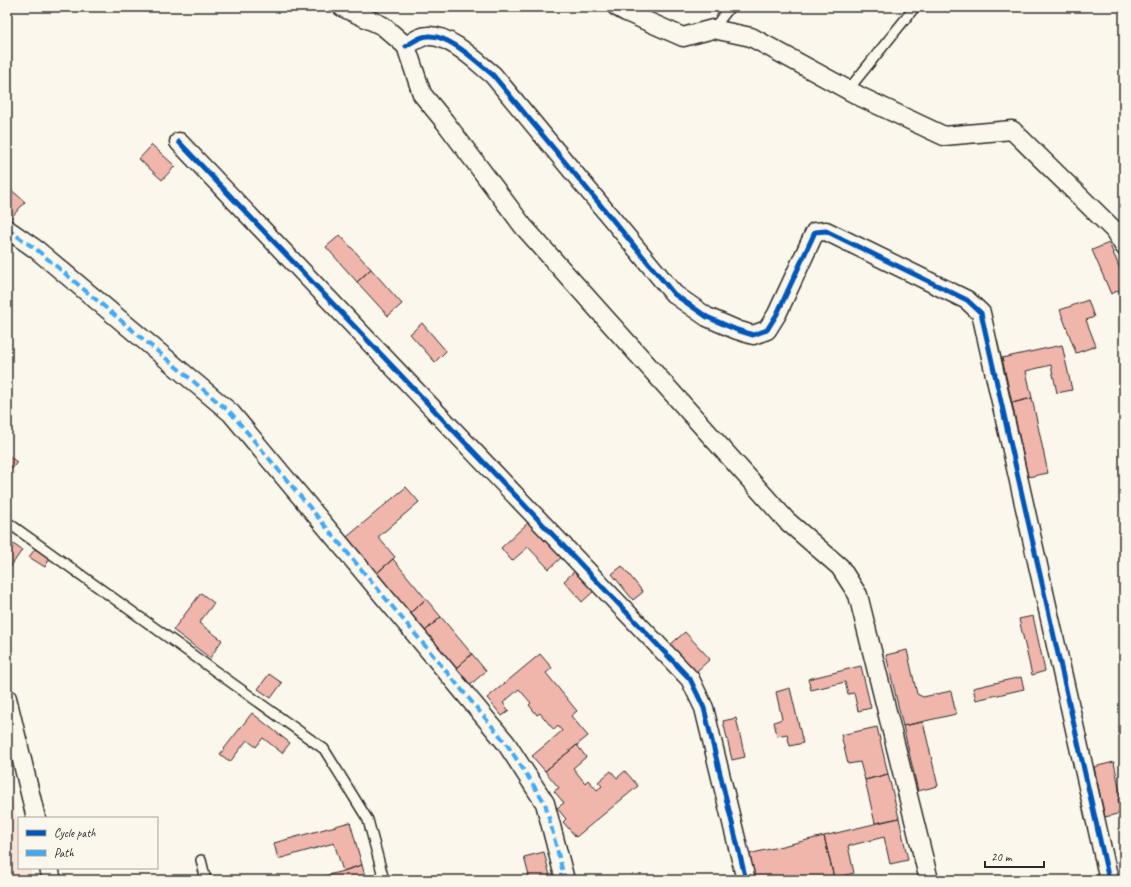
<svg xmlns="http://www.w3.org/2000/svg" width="1131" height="887" viewBox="0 0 1131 887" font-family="Caveat,sans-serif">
<rect width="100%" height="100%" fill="#fbf7ec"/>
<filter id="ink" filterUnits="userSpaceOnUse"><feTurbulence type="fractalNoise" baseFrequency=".025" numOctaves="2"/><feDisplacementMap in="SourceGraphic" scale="8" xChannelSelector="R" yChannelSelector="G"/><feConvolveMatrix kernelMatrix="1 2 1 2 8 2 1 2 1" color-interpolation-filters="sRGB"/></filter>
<g filter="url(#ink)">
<!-- built -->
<path fill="#f8e4d8" d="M 7,782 L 19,828 L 19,868 L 30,868 L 33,880 L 7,880 Z"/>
<!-- building -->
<path fill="#f0b6ab" stroke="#2b2b2b" d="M 152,145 L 175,166 L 162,180 L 139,159 Z
M 7,186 L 25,202 L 10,219 L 7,216 Z
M 340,235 L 371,269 L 357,282 L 326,247 Z
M 1109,243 L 1124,278 L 1124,288 L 1111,294 L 1092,250 Z
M 371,269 L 402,304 L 388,316 L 357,282 Z
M 1088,300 L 1094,317 L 1086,320 L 1096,346 L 1076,353 L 1060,310 Z
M 422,323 L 446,351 L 435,362 L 410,334 Z
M 1062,345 L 1072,390 L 1057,393 L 1051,365 L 1026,371 L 1032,398 L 1012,403 L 1002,358 Z
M 1032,398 L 1048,473 L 1028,477 L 1012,403 Z
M 7,455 L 17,462 L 12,469 L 7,465 Z
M 406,487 L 419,502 L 378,537 L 395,557 L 377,573 L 347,537 Z
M 532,519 L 564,555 L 549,569 L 528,547 L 512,561 L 501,548 Z
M 7,540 L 22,550 L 7,572 Z
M 35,549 L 50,558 L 45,567 L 29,557 Z
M 393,559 L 426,599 L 410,613 L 377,573 Z
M 622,566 L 643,592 L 633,600 L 612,574 Z
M 577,569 L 595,590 L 582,602 L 564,581 Z
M 201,593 L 214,603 L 199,623 L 222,640 L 210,658 L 173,630 Z
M 426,599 L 441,617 L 425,631 L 410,613 Z
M 1033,616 L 1045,671 L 1032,675 L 1019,619 Z
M 441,617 L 472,654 L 456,668 L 425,631 Z
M 685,632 L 710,659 L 695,673 L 670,645 Z
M 907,650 L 917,694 L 923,697 L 951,691 L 956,714 L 903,726 L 886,655 Z
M 472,654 L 486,671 L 470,685 L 456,668 Z
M 540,654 L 552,668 L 546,673 L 577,711 L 571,716 L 588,736 L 545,771 L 532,756 L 562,731 L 558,726 L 554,730 L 540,713 L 537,715 L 529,705 L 531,703 L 519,689 L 503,703 L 509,711 L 502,716 L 487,698 Z
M 861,666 L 871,708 L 858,711 L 854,693 L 848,694 L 845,682 L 811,690 L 808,679 Z
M 269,674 L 282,683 L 271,698 L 258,689 Z
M 1021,677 L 1024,689 L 976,700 L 973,688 Z
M 790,688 L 803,743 L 790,746 L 787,734 L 777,736 L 774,722 L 782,719 L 776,692 Z
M 252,713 L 290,743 L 282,753 L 263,738 L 256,747 L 247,740 L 230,762 L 220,754 Z
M 736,718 L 745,757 L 732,760 L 723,721 Z
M 923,722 L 938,786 L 918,791 L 903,726 Z
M 877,727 L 888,774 L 865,780 L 860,762 L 848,764 L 841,735 Z
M 577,745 L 586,757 L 573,768 L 585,783 L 588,780 L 597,790 L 602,786 L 598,782 L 611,771 L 617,778 L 625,771 L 638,786 L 576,837 L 563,822 L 566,819 L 557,808 L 564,803 L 554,791 L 559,788 L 545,771 Z
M 1114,762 L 1121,798 L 1118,799 L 1121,813 L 1105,817 L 1094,767 Z
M 888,774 L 899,818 L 875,823 L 865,780 Z
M 899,818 L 908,860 L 890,864 L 884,837 L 848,846 L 854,873 L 834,878 L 824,836 Z
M 350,822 L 362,865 L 343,871 L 334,843 L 278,859 L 274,843 Z
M 824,836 L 834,878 L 824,880 L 755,880 L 749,854 Z
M 544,852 L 551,880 L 530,880 L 524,857 Z
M 362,865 L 366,880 L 310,880 L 343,871 Z"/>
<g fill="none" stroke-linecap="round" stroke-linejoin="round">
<defs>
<path id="lane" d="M 713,29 L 730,7
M 848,90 L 915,7
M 7,522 L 324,749 L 368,820 L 384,880
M 201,860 L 206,880"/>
<path id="street" d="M 342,7 L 383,26 L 406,46 L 422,94 L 445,122 L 523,226 L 786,520 L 840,567 L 858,595 L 929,880
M 617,7 L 626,12 L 683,37 L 713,29 L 751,37 L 861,97 L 944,136 L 1012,130 L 1114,230 L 1124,246
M 406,46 C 413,42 420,36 428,36 C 449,34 478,63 493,75 L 674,294 L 707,317 L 737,330 L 753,335 L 767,330 L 777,314 L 815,232 L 826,231 L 967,300 L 981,313 L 1109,880
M 179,142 L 690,679 L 704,708 L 746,880
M 7,229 L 37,250 L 231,413 L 506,743 L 545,803 L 565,880
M 7,698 L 36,818
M 49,868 L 52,880"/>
</defs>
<!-- lane casing -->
<use href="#lane" stroke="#2b2b2b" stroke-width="12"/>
<!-- street casing -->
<use href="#street" stroke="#2b2b2b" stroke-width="21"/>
<!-- lane -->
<use href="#lane" stroke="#fbf7ec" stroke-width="9"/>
<!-- street -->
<use href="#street" stroke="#fbf7ec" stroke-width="18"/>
<!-- quiet -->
<path stroke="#3fa9f5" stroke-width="4" stroke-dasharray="8 4" stroke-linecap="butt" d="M 7,229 L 37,250 L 231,413 L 506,743 L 545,803 L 565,880"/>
<defs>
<path id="cycleway" d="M 406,46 C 413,42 420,36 428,36 C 449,34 478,63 493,75 L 674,294 L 707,317 L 737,330 L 753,335 L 767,330 L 777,314 L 815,232 L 826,231 L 967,300 L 981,313 L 1109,880
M 179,142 L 690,679 L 704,708 L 746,880"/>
</defs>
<!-- cycleway casing -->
<use href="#cycleway" stroke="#fbf7ec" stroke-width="8"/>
<!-- cycleway -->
<use href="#cycleway" stroke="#0057b8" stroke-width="5"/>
</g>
</g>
<!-- margin -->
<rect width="1131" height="887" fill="none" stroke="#fbf7ec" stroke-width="24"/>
<rect x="12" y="12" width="1107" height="863" fill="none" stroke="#2b2b2b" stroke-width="1.5" filter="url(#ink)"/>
<!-- legend -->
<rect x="18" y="817" width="140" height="52" fill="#fbf7ec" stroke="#a8a59f"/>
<rect x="26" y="830" width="20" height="6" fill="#0057b8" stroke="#a8a59f"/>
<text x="54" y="837" font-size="12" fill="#2b2b2b">Cycle path</text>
<rect x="26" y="850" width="20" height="6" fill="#3fa9f5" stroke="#a8a59f"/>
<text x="54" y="857" font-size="12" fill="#2b2b2b">Path</text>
<!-- scale -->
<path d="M985 861v6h59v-6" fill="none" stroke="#2b2b2b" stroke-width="2"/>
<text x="991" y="861" font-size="12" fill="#2b2b2b" stroke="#fbf7ec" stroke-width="3" paint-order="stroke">20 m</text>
</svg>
